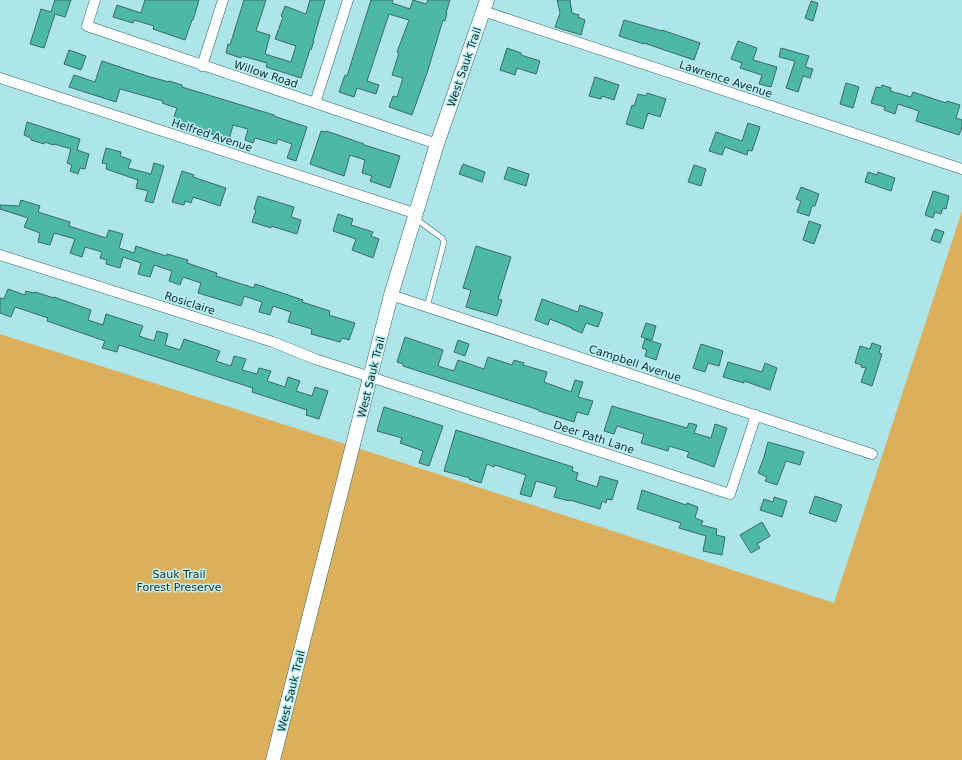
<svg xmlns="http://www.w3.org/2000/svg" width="962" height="760" viewBox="0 0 962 760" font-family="'DejaVu Sans',sans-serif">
<rect width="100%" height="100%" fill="#ade5e8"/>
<!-- green -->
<path fill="#dcaf5a" d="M 962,211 L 962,760 L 0,760 L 0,334 L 339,442 L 834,603 Z"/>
<!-- building -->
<path fill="#4eb8a7" stroke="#3a6c63" d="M 55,0 L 71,0 L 65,17 L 55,14 L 44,48 L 30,44 L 41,9 L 51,12 Z
M 145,0 L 199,0 L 193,20 L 192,20 L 185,40 L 153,29 L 154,26 L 134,20 L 133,23 L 113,17 L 117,5 L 141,13 Z
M 244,0 L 266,0 L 256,31 L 270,35 L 265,54 L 291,62 L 296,46 L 275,39 L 283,17 L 281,16 L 285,6 L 306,14 L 310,0 L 325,0 L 313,41 L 314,41 L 311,50 L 310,49 L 301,78 L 266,67 L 267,63 L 242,56 L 241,58 L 226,53 L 228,44 L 230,45 Z
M 371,0 L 393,0 L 392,3 L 410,9 L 413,0 L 426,4 L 428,0 L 450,0 L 446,13 L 447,13 L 445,21 L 443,20 L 427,73 L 412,115 L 389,107 L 393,96 L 397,97 L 403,78 L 392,75 L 399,53 L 397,52 L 409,20 L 389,14 L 367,81 L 379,85 L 376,94 L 357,88 L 354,97 L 339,92 L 345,75 L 347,76 Z
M 557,0 L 570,0 L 572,13 L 579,15 L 578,17 L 585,20 L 581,35 L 555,27 L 560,13 Z
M 811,1 L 818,3 L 813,21 L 805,18 Z
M 624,20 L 662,31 L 662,30 L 700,43 L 694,60 L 644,43 L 644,44 L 619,36 Z
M 738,41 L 757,48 L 753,60 L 777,67 L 771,87 L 759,84 L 762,75 L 740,68 L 742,63 L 731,59 Z
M 507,48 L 521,53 L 521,55 L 540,61 L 536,74 L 517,68 L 515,75 L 500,70 Z
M 781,48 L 809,56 L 805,67 L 813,69 L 810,78 L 803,76 L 798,92 L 786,88 L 795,61 L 779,57 Z
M 69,50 L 86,56 L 81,70 L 64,64 Z
M 102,61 L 147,76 L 169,82 L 169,81 L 182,85 L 182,87 L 274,115 L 274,116 L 307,127 L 296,161 L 287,158 L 292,144 L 278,139 L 276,144 L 255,138 L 253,143 L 245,140 L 248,129 L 233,125 L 229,140 L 185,125 L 185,127 L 172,123 L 177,108 L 162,103 L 163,101 L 120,89 L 116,102 L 69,87 L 74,75 L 95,82 Z
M 595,77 L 619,85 L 614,100 L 602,96 L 601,99 L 589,96 Z
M 846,83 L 859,87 L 853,108 L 840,104 Z
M 882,85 L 891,88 L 890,91 L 911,97 L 913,92 L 946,103 L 947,101 L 960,105 L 956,118 L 962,120 L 962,127 L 959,135 L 916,121 L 919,111 L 898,104 L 895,114 L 884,110 L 885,107 L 871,103 L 876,87 L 881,88 Z
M 647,93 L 666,99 L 660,117 L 648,113 L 643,129 L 626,124 L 632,105 L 634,106 L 638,94 L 646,96 Z
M 27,122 L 80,139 L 77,150 L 89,154 L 85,169 L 80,168 L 78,174 L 70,171 L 72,165 L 67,163 L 71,149 L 54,144 L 53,145 L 45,142 L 44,144 L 31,140 L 31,138 L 24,135 Z
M 748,123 L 760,127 L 752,151 L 748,150 L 747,155 L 725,147 L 722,155 L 709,151 L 716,132 L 742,141 Z
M 321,131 L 326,132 L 326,131 L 338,135 L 364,144 L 364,145 L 400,156 L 390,188 L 370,181 L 372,176 L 362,173 L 365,160 L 350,155 L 344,176 L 310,164 Z
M 106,148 L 121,152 L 120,156 L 131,160 L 128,168 L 151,174 L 154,163 L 164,166 L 153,203 L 145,201 L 148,191 L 136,188 L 138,180 L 106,169 L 107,164 L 102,163 Z
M 463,164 L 485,172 L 482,182 L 459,174 Z
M 694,165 L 706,169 L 701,186 L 688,182 Z
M 508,167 L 529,174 L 526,186 L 504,179 Z
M 182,171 L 194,175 L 193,177 L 226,188 L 220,206 L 193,197 L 191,203 L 185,201 L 184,205 L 172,202 Z
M 868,172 L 877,175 L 878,172 L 895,178 L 891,191 L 865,182 Z
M 801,187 L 819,194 L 815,206 L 812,206 L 809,216 L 797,212 L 801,201 L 796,199 Z
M 933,191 L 949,196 L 946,209 L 943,208 L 941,214 L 935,212 L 933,218 L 925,215 Z
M 258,196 L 294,207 L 291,217 L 301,220 L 297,234 L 271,226 L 271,228 L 252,222 L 256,210 L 254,209 Z
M 21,200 L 40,206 L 38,212 L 70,222 L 69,226 L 106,238 L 109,230 L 123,234 L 119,248 L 134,253 L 136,246 L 166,256 L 167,254 L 188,260 L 187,263 L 217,273 L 216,276 L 254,288 L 255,284 L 303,300 L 302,302 L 330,311 L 329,315 L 355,323 L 349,340 L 342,338 L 340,342 L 311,334 L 312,329 L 288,322 L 291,312 L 273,306 L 270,315 L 259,312 L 262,302 L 244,296 L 241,306 L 198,293 L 201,283 L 183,277 L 180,285 L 169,281 L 172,271 L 154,265 L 150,277 L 138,274 L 141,263 L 123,257 L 120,268 L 106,264 L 107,260 L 100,258 L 102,252 L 85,247 L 82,257 L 70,253 L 75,239 L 54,233 L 50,245 L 38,242 L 40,233 L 24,227 L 28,218 L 0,209 L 0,205 L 19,206 Z
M 338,214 L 353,219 L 351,225 L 373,232 L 371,236 L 379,239 L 373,258 L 352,250 L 356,239 L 333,231 Z
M 809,221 L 821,225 L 814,244 L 803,240 Z
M 935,229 L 944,232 L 940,243 L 931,240 Z
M 476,246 L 511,257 L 498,299 L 502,300 L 497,316 L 466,307 L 471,290 L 463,288 Z
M 8,289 L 25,295 L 26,291 L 34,293 L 35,292 L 54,298 L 54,297 L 91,310 L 88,320 L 103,325 L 106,314 L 143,326 L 139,336 L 154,341 L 157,331 L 168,334 L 165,345 L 180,350 L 184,339 L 220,351 L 216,361 L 231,366 L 234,356 L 246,359 L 242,370 L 257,374 L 259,368 L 271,371 L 267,381 L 285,387 L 288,377 L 300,381 L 296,391 L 312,396 L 315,387 L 328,391 L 319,419 L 306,415 L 307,410 L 252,392 L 253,388 L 119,345 L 117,352 L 102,348 L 105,341 L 47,321 L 48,318 L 15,307 L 11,317 L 0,313 L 0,298 L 4,299 Z
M 542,299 L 578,312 L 580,305 L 603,313 L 598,327 L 586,323 L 582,333 L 572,329 L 572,328 L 550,319 L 548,325 L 535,320 Z
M 646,323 L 656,326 L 652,340 L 641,337 Z
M 405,337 L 443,350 L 438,366 L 454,371 L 458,360 L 484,369 L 488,357 L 512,365 L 514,360 L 524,363 L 523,365 L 547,372 L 544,382 L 571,392 L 575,380 L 583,382 L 578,397 L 593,401 L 588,415 L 577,412 L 574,422 L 539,411 L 539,410 L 403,366 L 403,364 L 397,362 Z
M 645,339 L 661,344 L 656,360 L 645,356 L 647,350 L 642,348 Z
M 458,340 L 469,344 L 465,356 L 454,352 Z
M 872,343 L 881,346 L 879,353 L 882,354 L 872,386 L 861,382 L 866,368 L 861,367 L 862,365 L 855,363 L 860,346 L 870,349 Z
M 701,344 L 723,351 L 719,366 L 708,363 L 705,372 L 693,368 Z
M 728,362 L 762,372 L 765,363 L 777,368 L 770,390 L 744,381 L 744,383 L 723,377 Z
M 612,406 L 687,428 L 689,423 L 697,425 L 694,433 L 711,438 L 715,424 L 727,428 L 714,467 L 687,457 L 689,452 L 669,446 L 668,451 L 641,443 L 644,434 L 617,426 L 614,434 L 604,431 Z
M 384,407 L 443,426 L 429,466 L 419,463 L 423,451 L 400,443 L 402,438 L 377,431 Z
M 456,430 L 573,467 L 572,471 L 578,473 L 576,480 L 597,487 L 600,476 L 618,481 L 612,500 L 607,499 L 606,503 L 602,501 L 600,509 L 570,500 L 569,501 L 554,497 L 557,487 L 536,481 L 531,497 L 520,494 L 526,475 L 495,465 L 494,467 L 487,464 L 481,483 L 469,479 L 470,478 L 444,471 Z
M 768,442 L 804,452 L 800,465 L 786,461 L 777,485 L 765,481 L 767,477 L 758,473 L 764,457 Z
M 642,490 L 686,505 L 687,503 L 698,507 L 695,518 L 703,521 L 701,525 L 717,529 L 716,535 L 725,537 L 722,555 L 703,551 L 706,536 L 679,528 L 681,523 L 637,509 Z
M 815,496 L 842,505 L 836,522 L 809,513 Z
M 774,497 L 787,501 L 782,517 L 760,510 L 764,499 L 773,502 Z
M 762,522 L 770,536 L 757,544 L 760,548 L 751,553 L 740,535 Z"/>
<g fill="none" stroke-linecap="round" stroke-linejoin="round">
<defs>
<path id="lane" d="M 416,219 L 442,238 L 444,242 L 427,307"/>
<path id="street" d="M 95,0 L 87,26 C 203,66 321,104 437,144
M 483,11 L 962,169
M 202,66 L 223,0
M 0,78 L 417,214
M 315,103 L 348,0
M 0,255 L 273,342 L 315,359 L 730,494 L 756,415
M 391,295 L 872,454"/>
<path id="secondary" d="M 273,760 L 391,295 L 437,144 L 487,0"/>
</defs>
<!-- lane casing -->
<use href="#lane" stroke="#2f6467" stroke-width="6"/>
<!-- street casing -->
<use href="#street" stroke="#2f6467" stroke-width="11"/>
<!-- secondary casing -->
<use href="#secondary" stroke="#2f6467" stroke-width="15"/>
<!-- lane -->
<use href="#lane" stroke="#fff" stroke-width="5"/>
<!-- street -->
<use href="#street" stroke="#fff" stroke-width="10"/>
<!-- secondary -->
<use href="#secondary" stroke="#fff" stroke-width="14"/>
</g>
<g text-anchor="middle" stroke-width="3" stroke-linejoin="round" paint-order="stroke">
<!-- street labels -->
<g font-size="11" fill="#112829" stroke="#baf2f6">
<text transform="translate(464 67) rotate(-71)" y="4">West Sauk Trail</text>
<text transform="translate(266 74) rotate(18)" y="4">Willow Road</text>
<text transform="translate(726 79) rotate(18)" y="4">Lawrence Avenue</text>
<text transform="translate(212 135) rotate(18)" y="4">Helfred Avenue</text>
<text transform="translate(190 303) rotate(18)" y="4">Rosiclaire</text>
<text transform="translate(635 363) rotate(18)" y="4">Campbell Avenue</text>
<text transform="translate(371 377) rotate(-76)" y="4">West Sauk Trail</text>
<text transform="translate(594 437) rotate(18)" y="4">Deer Path Lane</text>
<text transform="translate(291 691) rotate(-76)" y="4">West Sauk Trail</text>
</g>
<!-- park labels -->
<g font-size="11" fill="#3a2e17" stroke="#baf2f6">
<text x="179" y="578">Sauk Trail<tspan x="179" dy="13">Forest Preserve</tspan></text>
</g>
</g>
</svg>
